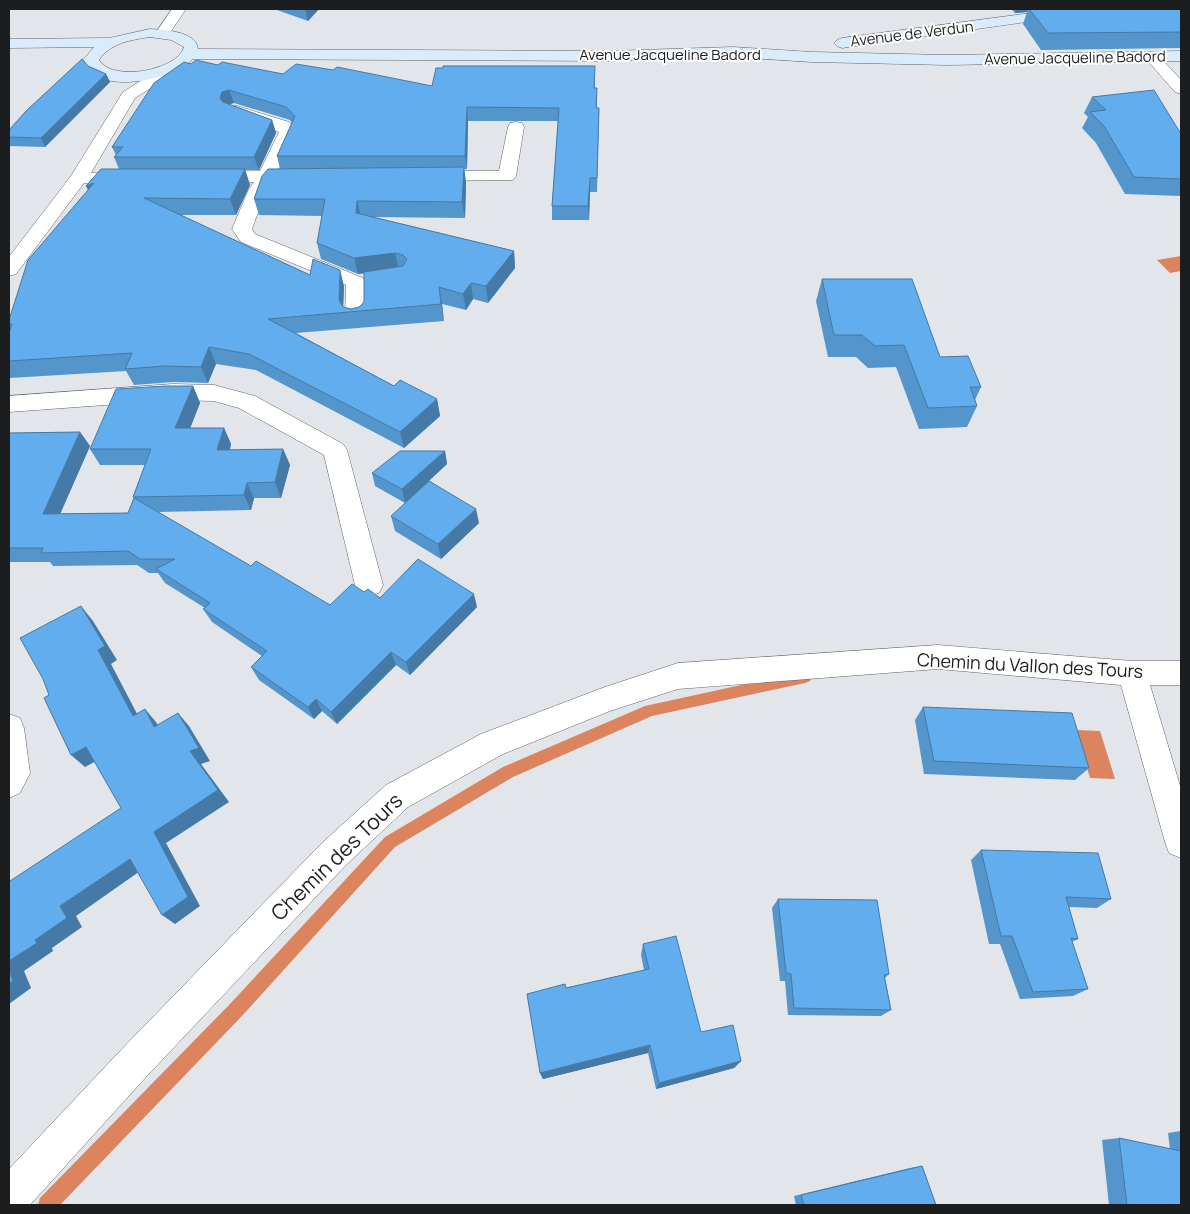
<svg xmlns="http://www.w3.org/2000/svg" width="1190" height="1214" viewBox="0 0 1190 1214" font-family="Manrope,sans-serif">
<rect width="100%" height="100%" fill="#e2e6ea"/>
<!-- water -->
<path fill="#db845e" d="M 1181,256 L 1181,271 L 1170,273 L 1157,260 Z
M 1076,730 L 1100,731 L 1115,779 L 1090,778 Z"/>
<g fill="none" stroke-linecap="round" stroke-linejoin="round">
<!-- stream -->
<path fill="#db845e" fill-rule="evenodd" d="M 805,671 L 810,673 L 812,677 L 810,681 L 805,683 L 652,716 L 513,777 L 395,847 L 241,1017 L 60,1205 L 38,1205 L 40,1198 L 229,1005 L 385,837 L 503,767 L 645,706 Z"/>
<defs>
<path id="street" d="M 172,9 L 186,9 L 167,37 L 157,37 L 155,34 Z
M 1152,52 L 1157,54 L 1181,80 L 1181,94 L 1175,92 L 1147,60 L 1144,57 L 1147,54 Z
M 159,67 L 165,69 L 167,72 L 157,84 L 135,98 L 91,173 L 136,174 L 139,178 L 136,182 L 84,183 L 16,274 L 9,276 L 9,257 L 71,176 L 123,92 L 145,78 L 153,69 Z
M 237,106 L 289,122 L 297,131 L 278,171 L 306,172 L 309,176 L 306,180 L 272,182 L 266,191 L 252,229 L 255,234 L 363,278 L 366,282 L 367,317 L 363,322 L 356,324 L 349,322 L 345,317 L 346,285 L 241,242 L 232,229 L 248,191 L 254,182 L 211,182 L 205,181 L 202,177 L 205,173 L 211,172 L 260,171 L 279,132 L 231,115 L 229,111 L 231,107 Z
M 516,122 L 522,123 L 524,127 L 516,176 L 513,180 L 428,181 L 422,180 L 419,176 L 422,172 L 428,171 L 499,171 L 508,127 L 510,123 Z
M 173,384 L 214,385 L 255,396 L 343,444 L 347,450 L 383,585 L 379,593 L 369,596 L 359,593 L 355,585 L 324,455 L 239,408 L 214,401 L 173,400 L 9,412 L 9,396 Z
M 938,645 L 1132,661 L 1181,661 L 1181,685 L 1150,685 L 1181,789 L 1181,858 L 1169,853 L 1165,842 L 1121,685 L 938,669 L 678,689 L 610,711 L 503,754 L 408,807 L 346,865 L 146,1077 L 30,1205 L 9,1205 L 9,1169 L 120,1051 L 322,843 L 386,785 L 481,734 L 605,687 L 678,663 Z
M 9,714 L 20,718 L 24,728 L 30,773 L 20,793 L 9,798 Z"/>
<path id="secondary" d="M 1062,9 L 1097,9 L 1095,12 L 1090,13 L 842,48 L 837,46 L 834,43 L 837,40 L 842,38 Z
M 150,29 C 165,30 196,31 198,49 L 609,51 L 733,47 L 812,52 L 947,55 L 1181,51 L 1181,61 L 947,65 L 812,62 L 733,57 L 609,61 L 193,59 C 174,78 115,92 92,73 C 88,70 86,64 83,60 L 94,47 L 9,48 L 9,39 L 109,38 ZM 150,37 L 171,40 L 184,47 C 177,71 112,82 99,60 C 110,43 131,40 150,37 Z"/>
</defs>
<!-- street casing -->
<use href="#street" stroke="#606366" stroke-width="1"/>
<!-- secondary casing -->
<use href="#secondary" stroke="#606366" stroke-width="1"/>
<!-- street -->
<use href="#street" fill="#fff" fill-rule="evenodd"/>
<!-- secondary -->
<use href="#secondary" fill="#daebfa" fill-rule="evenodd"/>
</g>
<!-- wall -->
<path fill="#5495cc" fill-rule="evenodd" d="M 274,9 L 319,9 L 308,21 Z
M 1011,9 L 1181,9 L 1181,48 L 1041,50 L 1023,24 L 1027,12 L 1015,13 Z
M 191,64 L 218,65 L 283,74 L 333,70 L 432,86 L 595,79 L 595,88 L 597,88 L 597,108 L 599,108 L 597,192 L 590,192 L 589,220 L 552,220 L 552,206 L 558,121 L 468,121 L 467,169 L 464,169 L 466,183 L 465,218 L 373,217 L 514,251 L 515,268 L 488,303 L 473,299 L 466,310 L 442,304 L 444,321 L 296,333 L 394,386 L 437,399 L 440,416 L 404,448 L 256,370 L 216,364 L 208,383 L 173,382 L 134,385 L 126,371 L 10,378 L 9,375 L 9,333 L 10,329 L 9,326 L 9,320 L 119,169 L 114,157 L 116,155 L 112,147 ZM 234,103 L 290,120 L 292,123 L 277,156 L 280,169 L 254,199 L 259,215 L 322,216 L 317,243 L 321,259 L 358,274 L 364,273 L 364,302 L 359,307 L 351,309 L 343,307 L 344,286 L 310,275 L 180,215 L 236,215 L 250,185 L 245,170 L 259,170 L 276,133 L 272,120 L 229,104 Z
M 88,66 L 106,74 L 110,82 L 45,147 L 9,146 L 9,130 Z
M 1092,97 L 1181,134 L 1181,196 L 1125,194 L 1096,143 L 1082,128 L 1088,117 L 1084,113 Z
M 822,279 L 940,357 L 981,387 L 975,400 L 977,406 L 967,427 L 919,429 L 896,367 L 868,368 L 856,357 L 828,357 L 816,301 Z
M 193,386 L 200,403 L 190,428 L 224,428 L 231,444 L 230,450 L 283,449 L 290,465 L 281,498 L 254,498 L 251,510 L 158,512 L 251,566 L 330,605 L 364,592 L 380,598 L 477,607 L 410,675 L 396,665 L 337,724 L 322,711 L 314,719 L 259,680 L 251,667 L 262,656 L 212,622 L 203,609 L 205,608 L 165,583 L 158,573 L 149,573 L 137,565 L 53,566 L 50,562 L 9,562 L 9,433 L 80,432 L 90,446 L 60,514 L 128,513 L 134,498 L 133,497 L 145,465 L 100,465 L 90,449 Z
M 445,451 L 447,464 L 405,503 L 375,486 L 372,473 Z
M 391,516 L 479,523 L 441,559 L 395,531 Z
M 923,707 L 1089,768 L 1075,780 L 924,774 L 915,720 Z
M 981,850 L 1111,899 L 1097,908 L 1069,907 L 1078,939 L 1072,942 L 1088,989 L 1073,996 L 1020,999 L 1000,944 L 989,944 L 971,860 Z
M 778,899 L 889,974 L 885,978 L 891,1010 L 881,1016 L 788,1015 L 785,981 L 780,981 L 772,908 Z
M 643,944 L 701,1032 L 741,1061 L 734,1068 L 656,1089 L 648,1053 L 543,1079 L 540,1073 L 566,988 L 644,970 L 641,955 Z
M 1181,1131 L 1181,1205 L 1109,1205 L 1102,1140 L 1119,1138 L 1170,1149 L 1168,1133 Z
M 922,1166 L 936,1205 L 796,1205 L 794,1196 L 910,1168 Z"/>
<!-- shaded-wall -->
<path fill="#4579a6" d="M 305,9 L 319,9 L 308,21 Z
M 1016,9 L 1028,9 L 1027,12 L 1015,13 Z
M 106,74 L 110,82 L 45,147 L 41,138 Z
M 229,90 L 234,103 L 226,105 L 224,111 L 220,98 L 222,92 Z
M 467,107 L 468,121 L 467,169 L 465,156 Z
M 272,120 L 276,133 L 259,170 L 254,157 Z
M 464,167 L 466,183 L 465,218 L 462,202 Z
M 245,169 L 250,185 L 236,215 L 230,199 Z
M 590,178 L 590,192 L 589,220 L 588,206 Z
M 94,183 L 94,203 L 86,186 Z
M 357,201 L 361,217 L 356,213 Z
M 514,251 L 515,268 L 488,303 L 486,286 Z
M 395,253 L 399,269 L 358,274 L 354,258 Z
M 340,270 L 344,286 L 343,312 L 339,300 Z
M 471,283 L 473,299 L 466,310 L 463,294 Z
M 439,287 L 442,304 L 444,321 L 441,304 Z
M 209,347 L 216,364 L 208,383 L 201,367 Z
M 193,386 L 200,403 L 184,444 L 175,428 Z
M 437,399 L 440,416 L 404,448 L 400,432 Z
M 224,428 L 231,444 L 225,466 L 217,450 Z
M 80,432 L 90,446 L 54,528 L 43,514 Z
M 283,449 L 290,465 L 281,498 L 275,482 Z
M 445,451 L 447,464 L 405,503 L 402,489 Z
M 247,483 L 254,498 L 251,510 L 244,495 Z
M 476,509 L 479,523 L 441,559 L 438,544 Z
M 474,594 L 477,607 L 410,675 L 406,662 Z
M 81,606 L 93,621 L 117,660 L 111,664 L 145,729 L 133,716 L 98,650 Z
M 391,652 L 396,665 L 337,724 L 331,712 Z
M 316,699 L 322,711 L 314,719 L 308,707 Z
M 145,709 L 156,722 L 166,739 L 154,727 Z
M 178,713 L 189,726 L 210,761 L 201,764 L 229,802 L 166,843 L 200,906 L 175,924 L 162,915 L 154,832 L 190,751 Z
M 86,747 L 100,759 L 85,767 L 71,755 Z
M 130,859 L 143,869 L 76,916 L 82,927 L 52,948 L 53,951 L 24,971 L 31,988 L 9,1004 L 9,961 L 35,940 L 60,906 Z
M 650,1045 L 648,1053 L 543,1079 L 540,1073 Z
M 741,1061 L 734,1068 L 656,1089 L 659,1083 Z"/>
<!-- building -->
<path fill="#62aded" stroke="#4579a6" d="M 1029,9 L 1181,9 L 1181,32 L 1048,33 Z
M 82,59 L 88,66 L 106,74 L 41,138 L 9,137 L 9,130 L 26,111 Z
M 196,60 L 218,65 L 222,62 L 283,74 L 296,64 L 333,70 L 337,67 L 432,86 L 436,68 L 443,68 L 443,66 L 595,66 L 594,88 L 597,88 L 596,108 L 599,108 L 597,178 L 590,178 L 588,206 L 552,206 L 559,108 L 467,107 L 465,156 L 277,156 L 295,116 L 286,107 L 229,90 L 222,92 L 220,98 L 223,102 L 272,120 L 254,157 L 114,157 L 123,147 L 112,147 L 154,83 L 184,62 L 191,64 Z
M 1154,90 L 1181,134 L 1181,179 L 1134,177 L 1104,126 L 1090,112 L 1106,110 L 1092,97 Z
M 464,167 L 462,202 L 357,201 L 356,213 L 514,251 L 486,286 L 471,283 L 463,294 L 439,287 L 441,304 L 268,319 L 394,386 L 400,380 L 437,399 L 400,432 L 249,354 L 209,347 L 201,367 L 165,366 L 125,369 L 132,353 L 9,361 L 9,333 L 12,324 L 9,324 L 9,320 L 28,260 L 94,183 L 86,186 L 101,169 L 245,169 L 230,199 L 144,198 L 310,275 L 313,259 L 340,270 L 339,300 L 343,307 L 351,309 L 359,307 L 364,302 L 364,272 L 403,266 L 407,259 L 403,255 L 395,253 L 354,258 L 317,243 L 325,199 L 254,199 L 262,176 L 268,169 Z
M 822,279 L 912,279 L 940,357 L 968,356 L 981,387 L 970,387 L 977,406 L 928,408 L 904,345 L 875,346 L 862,335 L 834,335 Z
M 165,386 L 193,386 L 175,428 L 224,428 L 217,450 L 283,449 L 275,482 L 247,483 L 244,495 L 133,497 L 151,449 L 90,449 L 116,389 Z
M 80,432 L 43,514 L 128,513 L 134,498 L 251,566 L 256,561 L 330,605 L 352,584 L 364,592 L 368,589 L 380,598 L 418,559 L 474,594 L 406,662 L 391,652 L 331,712 L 316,699 L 308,707 L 251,667 L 267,651 L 203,609 L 210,603 L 156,569 L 175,559 L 140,559 L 128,551 L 41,553 L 43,548 L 9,548 L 9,433 Z
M 400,451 L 445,451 L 402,489 L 372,473 Z
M 429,481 L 476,509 L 438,544 L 391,516 Z
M 81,606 L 105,646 L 98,650 L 133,716 L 145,709 L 154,727 L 178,713 L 199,748 L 190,751 L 218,790 L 154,832 L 188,897 L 162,915 L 130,859 L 60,906 L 67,918 L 35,940 L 37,943 L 9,961 L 9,880 L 10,881 L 121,808 L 86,747 L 71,755 L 44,698 L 49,695 L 43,679 L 20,638 Z
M 923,707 L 1072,713 L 1089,768 L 934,761 Z
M 981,850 L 1098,853 L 1111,899 L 1066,897 L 1078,939 L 1071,938 L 1088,989 L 1033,992 L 1012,936 L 1001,936 Z
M 778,899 L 877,900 L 889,974 L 884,975 L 891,1010 L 794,1008 L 791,974 L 786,973 Z
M 676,936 L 701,1032 L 733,1025 L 741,1061 L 659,1083 L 650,1045 L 540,1073 L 527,994 L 565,984 L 566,988 L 649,969 L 643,944 Z
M 9,969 L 13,981 L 9,984 Z
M 1119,1138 L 1181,1151 L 1181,1205 L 1127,1205 Z
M 922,1166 L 936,1205 L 804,1205 L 801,1195 Z"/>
<g text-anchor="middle" stroke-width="4" stroke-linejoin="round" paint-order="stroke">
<!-- far-street labels -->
<g font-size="15" fill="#1c1d1f" stroke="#fff">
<text transform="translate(912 34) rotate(-7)" y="5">Avenue de Verdun</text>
<text x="670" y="60">Avenue Jacqueline Badord</text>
<text transform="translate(1075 58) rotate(-1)" y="5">Avenue Jacqueline Badord</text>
</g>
<!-- street labels -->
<g font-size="18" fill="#1c1d1f" stroke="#fff">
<text transform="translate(1030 666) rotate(3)" y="6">Chemin du Vallon des Tours</text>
</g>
<!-- near-street labels -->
<g font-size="21" fill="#1c1d1f" stroke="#fff">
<text transform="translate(337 857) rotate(-44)" y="7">Chemin des Tours</text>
</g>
</g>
<!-- border -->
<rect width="1190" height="1214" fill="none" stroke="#1c1d1f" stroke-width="20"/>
</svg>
